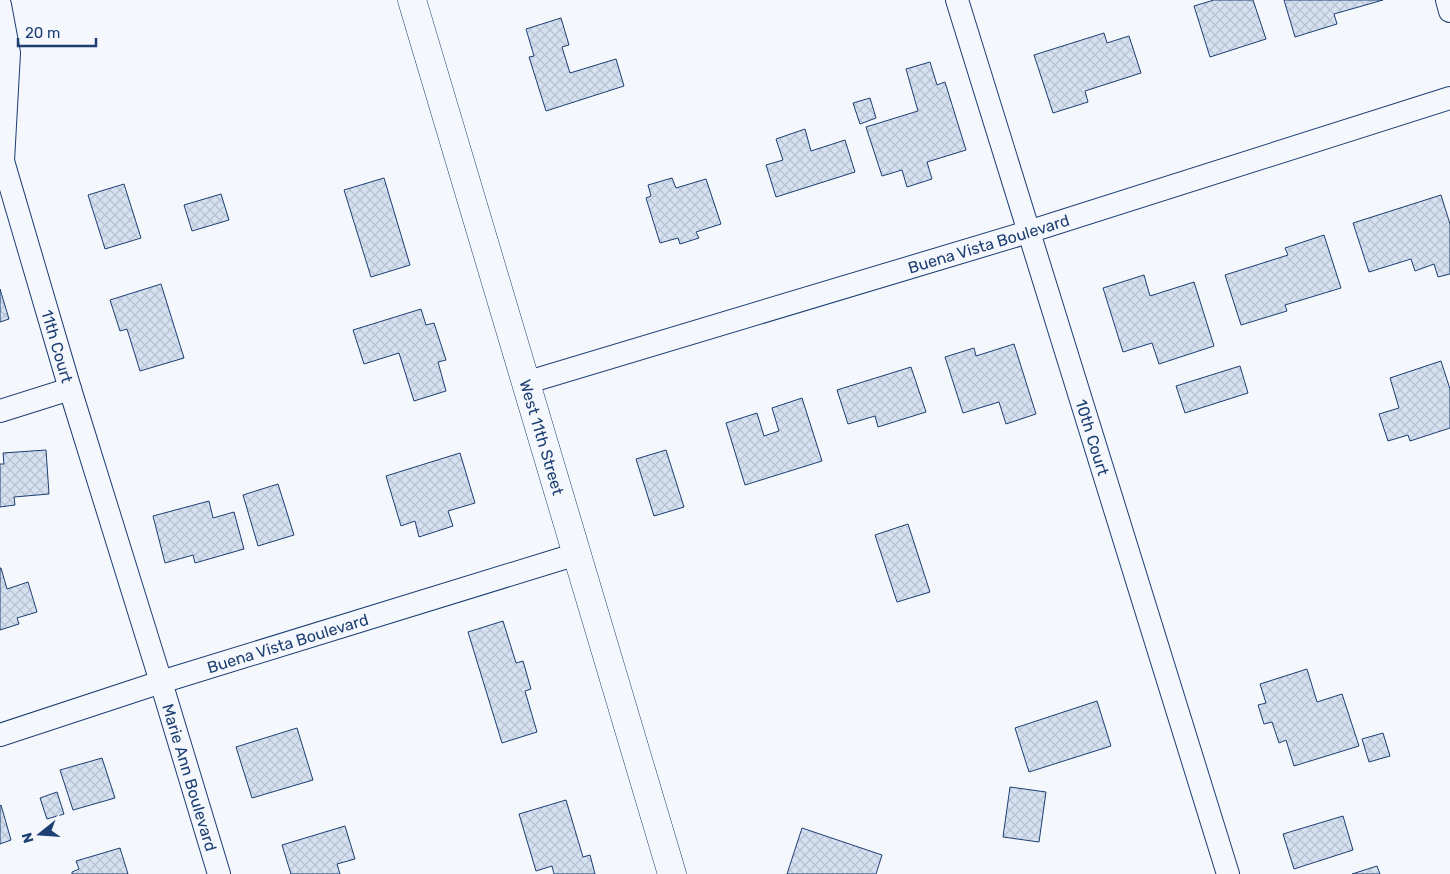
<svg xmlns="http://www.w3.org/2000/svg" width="1450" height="874" viewBox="0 0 1450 874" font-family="Rubik,sans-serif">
<defs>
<pattern id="building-cross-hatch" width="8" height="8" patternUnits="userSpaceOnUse" patternTransform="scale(1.25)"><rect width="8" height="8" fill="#d5e0f0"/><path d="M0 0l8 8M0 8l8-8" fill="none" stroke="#b6c1d1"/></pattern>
</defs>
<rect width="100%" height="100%" fill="#f4f7fb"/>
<!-- building -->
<path fill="url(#building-cross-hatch)" stroke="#1d3f73" d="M 1214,0 L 1253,0 L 1266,39 L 1210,57 L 1194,6 Z
M 1284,0 L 1383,0 L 1334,14 L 1337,24 L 1295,37 Z
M 561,18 L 569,45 L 562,47 L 570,73 L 616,59 L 624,86 L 546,111 L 529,57 L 534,56 L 526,29 Z
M 1104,33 L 1107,43 L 1129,36 L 1141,73 L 1085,91 L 1088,102 L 1053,113 L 1034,55 Z
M 930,62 L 937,85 L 945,82 L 966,150 L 927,162 L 932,179 L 907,187 L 902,170 L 882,176 L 866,127 L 918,111 L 906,69 Z
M 870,98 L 876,118 L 860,124 L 853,103 Z
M 805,129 L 811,151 L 845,140 L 855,172 L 776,197 L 766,165 L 783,160 L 776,139 Z
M 384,178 L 410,265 L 371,277 L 344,190 Z
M 672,178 L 676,188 L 706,179 L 721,224 L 696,232 L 699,238 L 680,244 L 678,238 L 660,243 L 646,198 L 651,196 L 648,185 Z
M 124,184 L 141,238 L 105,249 L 88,195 Z
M 221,194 L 229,220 L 192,231 L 184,205 Z
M 1441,195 L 1450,224 L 1450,274 L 1438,277 L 1434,264 L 1415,271 L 1411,259 L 1369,272 L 1353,223 Z
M 1324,235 L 1341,288 L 1285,305 L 1287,311 L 1241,325 L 1225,275 L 1288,255 L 1285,248 Z
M 1144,275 L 1150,296 L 1194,282 L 1214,346 L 1159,364 L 1152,343 L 1123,352 L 1103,288 Z
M 161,284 L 184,358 L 140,371 L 127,329 L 120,331 L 110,300 Z
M 0,289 L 9,319 L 0,322 Z
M 421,309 L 426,325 L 434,323 L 446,360 L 438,362 L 446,391 L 414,401 L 399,353 L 364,364 L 353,330 Z
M 1014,344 L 1036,414 L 1006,424 L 999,402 L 963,413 L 945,357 L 974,348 L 976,356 Z
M 1441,361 L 1450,389 L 1450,428 L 1410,441 L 1408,435 L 1388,441 L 1379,414 L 1399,408 L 1390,378 Z
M 1240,366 L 1248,393 L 1185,413 L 1176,386 Z
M 911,367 L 926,412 L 878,427 L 875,416 L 848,424 L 837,390 Z
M 802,398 L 822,461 L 745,485 L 726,423 L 757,413 L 764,436 L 779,431 L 772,408 Z
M 46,450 L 49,494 L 14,497 L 15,505 L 0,507 L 0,464 L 4,464 L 3,453 Z
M 666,450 L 684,507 L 654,516 L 636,459 Z
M 460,453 L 475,503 L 448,511 L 453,526 L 419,537 L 415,521 L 401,526 L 386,476 Z
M 278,484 L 294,535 L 258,546 L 243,495 Z
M 209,501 L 213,518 L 234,512 L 244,549 L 195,563 L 193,555 L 165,563 L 153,516 Z
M 908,524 L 930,592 L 897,602 L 875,535 Z
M 0,568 L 1,568 L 7,589 L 28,582 L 37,612 L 17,618 L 19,624 L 0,630 Z
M 503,621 L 516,663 L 523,661 L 531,689 L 525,691 L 537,732 L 502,743 L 468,632 Z
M 1307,669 L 1317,702 L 1342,694 L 1359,746 L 1294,766 L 1286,740 L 1279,743 L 1272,722 L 1264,724 L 1258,705 L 1266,703 L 1260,684 Z
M 1097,701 L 1111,746 L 1029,772 L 1015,728 Z
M 297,728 L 313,780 L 252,798 L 236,747 Z
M 1383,733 L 1390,756 L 1369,762 L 1362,739 Z
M 102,758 L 115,798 L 73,810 L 60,770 Z
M 1010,787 L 1046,792 L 1039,842 L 1003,837 Z
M 57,792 L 64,814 L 47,819 L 40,798 Z
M 566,800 L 583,857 L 590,855 L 595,874 L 554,874 L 552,866 L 536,871 L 519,814 Z
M 1,805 L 11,840 L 0,844 L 0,806 Z
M 1343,816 L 1353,850 L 1294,869 L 1283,834 Z
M 345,826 L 355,859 L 337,864 L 340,874 L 291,874 L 282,845 Z
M 802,828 L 882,855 L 876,874 L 787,874 Z
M 120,848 L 128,874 L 72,874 L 72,872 L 79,869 L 76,861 Z
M 1377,866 L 1380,874 L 1352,874 Z"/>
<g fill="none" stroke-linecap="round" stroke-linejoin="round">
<defs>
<g id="minor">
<path id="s1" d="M 957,0 L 1228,874"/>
<path d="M 1447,0 L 1450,11"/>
<path id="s2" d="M 0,5 L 9,53 L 3,161 L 70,389 L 161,682 L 219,874"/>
<path id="s3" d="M 525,383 L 1028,232 L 1450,98"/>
<path d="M 0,411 L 70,389"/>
<path id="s4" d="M 0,735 L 161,682 L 577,554"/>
</g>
<g id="secondary">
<path id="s5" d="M 412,0 L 672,874"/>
</g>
</defs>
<!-- minor casing -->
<use href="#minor" stroke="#1d3f73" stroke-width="24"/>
<!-- secondary casing -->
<use href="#secondary" stroke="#1d3f73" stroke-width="29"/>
<!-- minor -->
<use href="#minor" stroke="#f4f7fb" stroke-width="22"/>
<!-- secondary -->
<use href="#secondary" stroke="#f4f7fb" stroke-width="28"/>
</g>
<g text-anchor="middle" stroke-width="4" stroke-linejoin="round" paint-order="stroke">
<!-- street labels -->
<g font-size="16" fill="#1d3f73" stroke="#f4f7fb">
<text dy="6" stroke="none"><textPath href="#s3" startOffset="484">Buena Vista Boulevard</textPath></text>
<text dy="6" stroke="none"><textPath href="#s2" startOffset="350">11th Court</textPath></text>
<text dy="6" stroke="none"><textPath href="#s5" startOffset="456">West 11th Street</textPath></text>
<text dy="6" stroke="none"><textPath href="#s1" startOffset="458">10th Court</textPath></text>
<text dy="6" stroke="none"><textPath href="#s4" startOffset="302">Buena Vista Boulevard</textPath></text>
<text dy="6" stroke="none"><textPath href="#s2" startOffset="801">Marie Ann Boulevard</textPath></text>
</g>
</g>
<!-- north arrow -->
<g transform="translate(40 834) rotate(253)" stroke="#f4f7fb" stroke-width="4" paint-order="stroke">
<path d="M0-4L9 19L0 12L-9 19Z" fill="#1d3f73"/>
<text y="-8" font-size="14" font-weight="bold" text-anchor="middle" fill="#1d3f73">N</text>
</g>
<!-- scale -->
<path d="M18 38v8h78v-8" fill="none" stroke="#1d3f73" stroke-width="2.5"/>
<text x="25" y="38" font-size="15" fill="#1d3f73" stroke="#f4f7fb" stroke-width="4" paint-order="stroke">20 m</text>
</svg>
